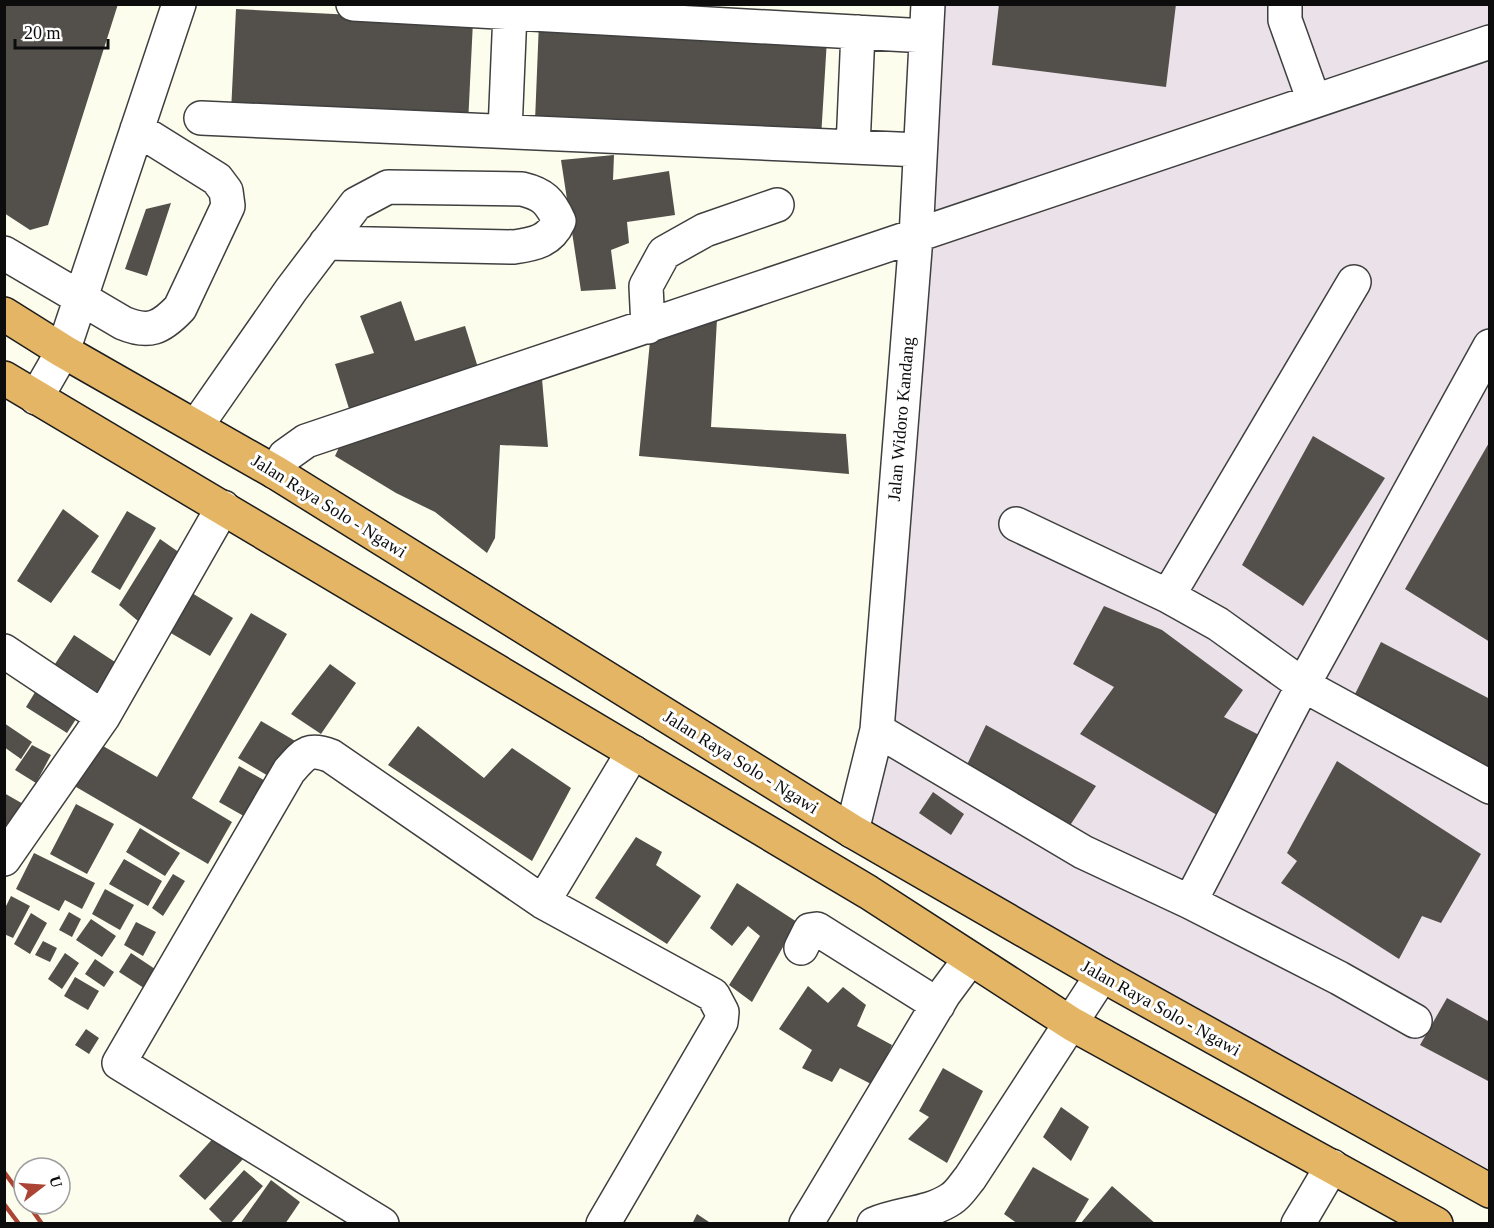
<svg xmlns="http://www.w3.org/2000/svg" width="1494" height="1228" viewBox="0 0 1494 1228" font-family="'Times New Roman',serif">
<rect width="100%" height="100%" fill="#fdfded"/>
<!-- industrial -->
<path fill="#eae1e9" d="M 929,5 L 1489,5 L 1489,1188 L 859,839 Z"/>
<!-- building -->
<path fill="#534f4a" d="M 4,4 L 118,4 L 48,225 L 30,230 L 4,213 Z
M 999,4 L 1176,4 L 1166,87 L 992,65 Z
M 236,9 L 473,21 L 468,124 L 231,112 Z
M 539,22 L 827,39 L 821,138 L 535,121 Z
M 614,155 L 613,180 L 669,171 L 675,215 L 627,222 L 629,243 L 611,250 L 616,289 L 581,291 L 561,160 Z
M 171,203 L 147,276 L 125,269 L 146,209 Z
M 401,301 L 415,341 L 465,326 L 480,374 L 351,415 L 335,364 L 374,353 L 360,316 Z
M 717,319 L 711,427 L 846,434 L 849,474 L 639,456 L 650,341 Z
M 542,379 L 548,447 L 500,445 L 495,538 L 487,553 L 435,512 L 396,493 L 335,456 L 342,441 Z
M 1313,436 L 1385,478 L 1303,606 L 1242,565 Z
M 1490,441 L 1490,642 L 1405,589 Z
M 63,509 L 99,536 L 51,603 L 17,581 Z
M 127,511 L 156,528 L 120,590 L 91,572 Z
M 160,539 L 180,553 L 138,621 L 119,605 Z
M 187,590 L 233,618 L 210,656 L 164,629 Z
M 1104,606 L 1162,630 L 1243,690 L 1224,717 L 1265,738 L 1222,818 L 1080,734 L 1114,687 L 1073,664 Z
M 251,613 L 287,634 L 192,798 L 232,822 L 208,864 L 71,784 L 96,742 L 157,777 Z
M 74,635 L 118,664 L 99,693 L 55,664 Z
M 1381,642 L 1490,699 L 1490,769 L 1355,694 Z
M 330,664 L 356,683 L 321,734 L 291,714 Z
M 37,689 L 78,716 L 67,733 L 26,707 Z
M 261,721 L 297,742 L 275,780 L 238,758 Z
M 4,723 L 32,742 L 21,759 L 4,747 Z
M 986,725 L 1096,786 L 1067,830 L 963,773 Z
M 418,726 L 484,778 L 512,748 L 571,788 L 532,861 L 388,765 Z
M 32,745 L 51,755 L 36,783 L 15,770 Z
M 1337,761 L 1481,854 L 1441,923 L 1422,916 L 1399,959 L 1281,883 L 1297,861 L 1287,853 Z
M 239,766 L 269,783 L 249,819 L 219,802 Z
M 933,792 L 964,814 L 951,835 L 919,813 Z
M 4,793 L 25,805 L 12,827 L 4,823 Z
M 76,804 L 114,824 L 87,874 L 50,854 Z
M 140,828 L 180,853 L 165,876 L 126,852 Z
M 636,837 L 662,852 L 656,865 L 701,896 L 667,944 L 595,898 Z
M 34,853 L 95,883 L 82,909 L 65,900 L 59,911 L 16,889 Z
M 124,859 L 162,881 L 148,906 L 109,884 Z
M 173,874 L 185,881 L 163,916 L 152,908 Z
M 737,883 L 797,922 L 752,1002 L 729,985 L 760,936 L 748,926 L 732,946 L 710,928 Z
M 105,889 L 134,905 L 120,930 L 92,914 Z
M 11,896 L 30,906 L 13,938 L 4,934 L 4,910 Z
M 69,912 L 81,919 L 72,937 L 59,930 Z
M 31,913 L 47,923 L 30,954 L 14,944 Z
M 91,919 L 116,936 L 102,957 L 76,940 Z
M 136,922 L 156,932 L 143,956 L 124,945 Z
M 43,941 L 57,948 L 50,962 L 35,955 Z
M 65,953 L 79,963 L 62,989 L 48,979 Z
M 131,953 L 158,971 L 147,990 L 119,972 Z
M 95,959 L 114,972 L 104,987 L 85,974 Z
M 75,977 L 99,991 L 88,1010 L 64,996 Z
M 808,986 L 828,1003 L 843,987 L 866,1005 L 857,1026 L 892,1045 L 873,1085 L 840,1068 L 832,1082 L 802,1068 L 812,1050 L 779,1029 Z
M 1447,998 L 1490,1022 L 1490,1082 L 1420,1045 Z
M 86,1029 L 99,1038 L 89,1054 L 75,1045 Z
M 943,1068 L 983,1091 L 947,1163 L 908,1139 L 929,1117 L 919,1111 Z
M 1061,1107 L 1089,1127 L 1071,1161 L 1043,1137 Z
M 217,1134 L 244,1158 L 205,1200 L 179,1176 Z
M 1033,1167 L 1089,1199 L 1074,1224 L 1018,1224 L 1004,1214 Z
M 244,1170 L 263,1186 L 230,1224 L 224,1224 L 209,1209 Z
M 271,1180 L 300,1202 L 285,1224 L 240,1224 Z
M 1112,1186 L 1156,1224 L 1080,1224 Z
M 697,1214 L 712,1224 L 692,1224 Z"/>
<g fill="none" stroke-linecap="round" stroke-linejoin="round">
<defs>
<path id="minor" d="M 353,4 L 926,36
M 1285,4 L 1285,20 L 1314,101
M 201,118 L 920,150
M 505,131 L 510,12
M 853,147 L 858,32
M 4,253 L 123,323 C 149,334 161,328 180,308 L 228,206 L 226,191 L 217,179 L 137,129
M 648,327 L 646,286 L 664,253 L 705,230 L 777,205
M 36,398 L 63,351 L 179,4
M 197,425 L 291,290 L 356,204 L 388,187 L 522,189 C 543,194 550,201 559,221 C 550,241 535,244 514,247 L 326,243
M 275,472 L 285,456 L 306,441 L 1490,42
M 1016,524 L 1168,596 L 1218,624 L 1303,685 L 1490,787
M 1168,596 L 1354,282
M 4,651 L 103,717
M 877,730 L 1083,852 L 1190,902 L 1339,978 L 1415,1021
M 852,831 L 877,730 L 916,237 L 928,4
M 4,859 L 103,717 L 223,507
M 543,902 L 633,752
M 1190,902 L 1303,685 L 1490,346
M 801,948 L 810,930 L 817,929 L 938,1005
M 382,1224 L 119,1063 L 289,771 C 304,754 308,747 331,756 L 543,902 L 713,995 L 722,1012 L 721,1022 L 603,1224
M 806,1224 L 944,994 L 970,959
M 874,1224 C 899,1213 929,1214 951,1199 C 959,1194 964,1185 970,1178 L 1102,975
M 1298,1224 L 1332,1166"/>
<path id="highway" d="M 4,314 L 63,351 L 275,472 L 852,831 L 1102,975 L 1490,1191
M 4,378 L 868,892 L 1072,1024 L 1436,1224"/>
</defs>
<!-- minor casing -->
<use href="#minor" stroke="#3f3f3f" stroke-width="36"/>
<!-- highway casing -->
<use href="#highway" stroke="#1d1d1d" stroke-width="36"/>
<!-- minor -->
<use href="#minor" stroke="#fff" stroke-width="33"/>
<!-- highway -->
<use href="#highway" stroke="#e3b565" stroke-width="33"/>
<!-- rail -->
<path stroke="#ac4435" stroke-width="4.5" d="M 4,1172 L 24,1199
M 4,1204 L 19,1224
M 28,1204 L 42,1224"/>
</g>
<g text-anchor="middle" stroke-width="6" stroke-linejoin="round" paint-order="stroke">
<!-- street labels -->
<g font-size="18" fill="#0c0c0c" stroke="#fff">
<text transform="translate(901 419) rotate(-85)" y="6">Jalan Widoro Kandang</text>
<text transform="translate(329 506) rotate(32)" y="6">Jalan Raya Solo - Ngawi</text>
<text transform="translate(741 762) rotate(32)" y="6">Jalan Raya Solo - Ngawi</text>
<text transform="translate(1161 1008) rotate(29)" y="6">Jalan Raya Solo - Ngawi</text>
</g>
</g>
<!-- border -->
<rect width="1494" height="1228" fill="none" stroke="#0c0c0c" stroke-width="12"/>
<!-- north arrow -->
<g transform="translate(42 1186) rotate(73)"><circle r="28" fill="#ffffff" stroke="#9e9e9e" stroke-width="1.5"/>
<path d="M0-4.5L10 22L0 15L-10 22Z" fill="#ac4435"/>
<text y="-9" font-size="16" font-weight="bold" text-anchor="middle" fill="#0c0c0c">U</text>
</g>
<!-- scale -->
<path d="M15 39v9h93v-9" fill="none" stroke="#0c0c0c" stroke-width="3"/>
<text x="24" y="39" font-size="18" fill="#0c0c0c" stroke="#ffffff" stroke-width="4.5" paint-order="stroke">20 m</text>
</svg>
